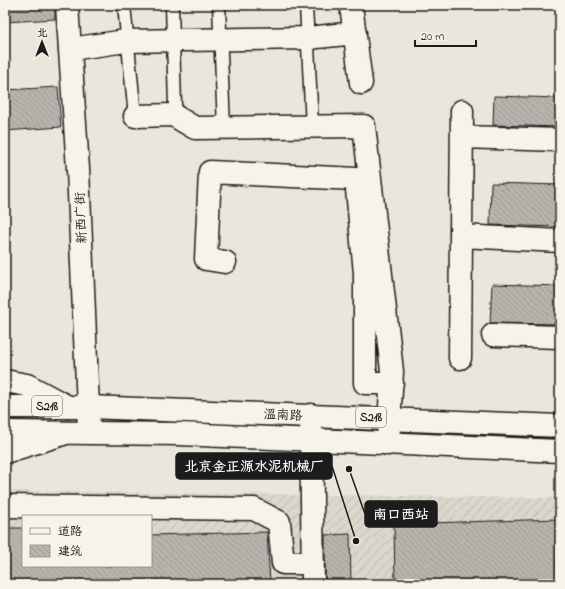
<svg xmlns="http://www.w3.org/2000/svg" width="565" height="589" viewBox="0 0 565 589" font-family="'Indie Flower','LXGW WenKai TC',sans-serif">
<defs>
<pattern id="industrial-furrows" width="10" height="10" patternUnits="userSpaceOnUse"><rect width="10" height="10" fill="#dad7ce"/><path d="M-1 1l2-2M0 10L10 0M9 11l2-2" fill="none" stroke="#bab8b0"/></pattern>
<pattern id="building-back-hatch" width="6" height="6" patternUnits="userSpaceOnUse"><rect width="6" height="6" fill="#b6b4ac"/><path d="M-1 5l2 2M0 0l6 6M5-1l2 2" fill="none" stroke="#9c9a93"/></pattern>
</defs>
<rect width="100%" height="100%" fill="#eae6dc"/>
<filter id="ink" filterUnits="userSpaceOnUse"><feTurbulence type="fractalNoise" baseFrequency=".025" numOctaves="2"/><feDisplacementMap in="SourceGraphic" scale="8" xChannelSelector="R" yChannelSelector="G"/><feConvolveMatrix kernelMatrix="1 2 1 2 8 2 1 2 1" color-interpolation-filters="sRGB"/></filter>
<g filter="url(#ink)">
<!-- industrial -->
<path fill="url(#industrial-furrows)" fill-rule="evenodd" d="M 5,491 L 560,498 L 560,584 L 5,584 ZM 23,516 L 151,516 L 151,566 L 23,566 Z"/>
<!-- building -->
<path fill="url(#building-back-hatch)" stroke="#1c1c1c" d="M 5,5 L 55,5 L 55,19 L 5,22 Z
M 58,87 L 61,127 L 5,131 L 5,90 Z
M 494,96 L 560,98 L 560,127 L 493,125 Z
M 491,183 L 560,185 L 560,227 L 490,225 Z
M 492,284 L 560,286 L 560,324 L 490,323 Z
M 560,519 L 560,584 L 395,584 L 394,524 Z
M 5,528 L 23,528 L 23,566 L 151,566 L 151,535 L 267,532 L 270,584 L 5,584 Z
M 350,534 L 351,584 L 325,584 L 325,535 Z"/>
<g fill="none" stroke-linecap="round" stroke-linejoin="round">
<defs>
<path id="lane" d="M 124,5 L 135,116
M 172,5 L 175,105 L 173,115
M 219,5 L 224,128
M 306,5 L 312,127"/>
<path id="street" d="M 351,5 L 361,83
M 70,49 L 126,41 L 308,38 L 355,33
M 135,116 L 173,115 L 195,128 L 364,126 L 392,371 L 388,444
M 462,137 L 560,140
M 461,236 L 560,241
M 225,262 L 206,259 L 210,172 L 356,179 L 365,273 L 365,383 L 392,383
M 493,335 L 560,337
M 460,358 L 462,111
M 5,381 L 27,385 L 68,407
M 311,415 L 313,584
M 5,452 L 63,434
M 5,506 L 254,509 L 279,522 L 283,563 L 313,563"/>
<path id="secondary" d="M 67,5 L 78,169 L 89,432"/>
<path id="primary" d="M 5,407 L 89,407 L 560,426
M 5,432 L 180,434 L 560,451"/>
</defs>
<!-- lane casing -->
<use href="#lane" stroke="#1c1c1c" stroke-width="15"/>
<!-- street casing -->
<use href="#street" stroke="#1c1c1c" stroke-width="25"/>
<!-- secondary casing -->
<use href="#secondary" stroke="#1c1c1c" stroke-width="25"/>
<!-- primary casing -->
<use href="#primary" stroke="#1c1c1c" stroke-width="25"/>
<!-- lane -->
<use href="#lane" stroke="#f7f3e8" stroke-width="12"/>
<!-- street -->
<use href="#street" stroke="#f7f3e8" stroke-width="22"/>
<!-- secondary -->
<use href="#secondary" stroke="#f7f3e8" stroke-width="22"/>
<!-- primary -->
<use href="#primary" stroke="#f7f3e8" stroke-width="22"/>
</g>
</g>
<g text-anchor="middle" stroke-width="3" stroke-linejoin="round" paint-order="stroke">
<!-- shield labels -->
<g fill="#f7f3e8" stroke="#5e5c59" stroke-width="1">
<rect x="32" y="396" width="30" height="20" rx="3"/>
<rect x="356" y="407" width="30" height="20" rx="3"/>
</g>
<g font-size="12" font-weight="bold" fill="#1c1c1c">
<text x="47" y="410">S218</text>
<text x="371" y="421">S218</text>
</g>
<!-- street labels -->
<g font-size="13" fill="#1c1c1c" stroke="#f7f3e8">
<text transform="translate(80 218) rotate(-92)" y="5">新西广街</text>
<text transform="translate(283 414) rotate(2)" y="5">温南路</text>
</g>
</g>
<!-- callouts -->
<path fill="none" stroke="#1c1c1c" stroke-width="1.5" d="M356 541L332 466M349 469L365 514"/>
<g fill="#1c1c1c" stroke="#f7f3e8" stroke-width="1.5">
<circle cx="356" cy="541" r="4"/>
<circle cx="349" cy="469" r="4"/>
</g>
<g fill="#1c1c1c" stroke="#1c1c1c" stroke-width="1.5">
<rect x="176" y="453" width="156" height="26" rx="4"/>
<rect x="365" y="501" width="72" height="26" rx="4"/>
</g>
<g font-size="14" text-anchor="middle" font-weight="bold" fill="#fff">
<text x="254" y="471">北京金正源水泥机械厂</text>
<text x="401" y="519">南口西站</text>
</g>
<!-- margin -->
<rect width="565" height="589" fill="none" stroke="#f7f3e8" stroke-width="20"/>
<rect x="10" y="10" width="545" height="569" fill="none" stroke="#1c1c1c" stroke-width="1.5" filter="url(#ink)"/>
<!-- legend -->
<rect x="22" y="515" width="130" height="52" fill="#f7f3e8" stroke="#9f9d96"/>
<rect x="30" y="528" width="20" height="6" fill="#f7f3e8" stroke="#9f9d96"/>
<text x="58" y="535" font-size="12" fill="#1c1c1c">道路</text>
<rect x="30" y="545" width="20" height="12" fill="url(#building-back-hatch)" stroke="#9f9d96"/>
<text x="58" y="555" font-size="12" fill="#1c1c1c">建筑</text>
<!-- north arrow -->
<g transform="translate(42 42)" stroke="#f7f3e8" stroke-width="3" paint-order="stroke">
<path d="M0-3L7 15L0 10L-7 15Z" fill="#1c1c1c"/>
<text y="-6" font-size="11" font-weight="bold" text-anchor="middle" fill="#1c1c1c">北</text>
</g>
<!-- scale -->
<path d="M415 40v6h61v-6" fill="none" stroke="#1c1c1c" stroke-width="2"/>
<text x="421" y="40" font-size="12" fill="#1c1c1c" stroke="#f7f3e8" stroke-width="3" paint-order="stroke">20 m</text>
</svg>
